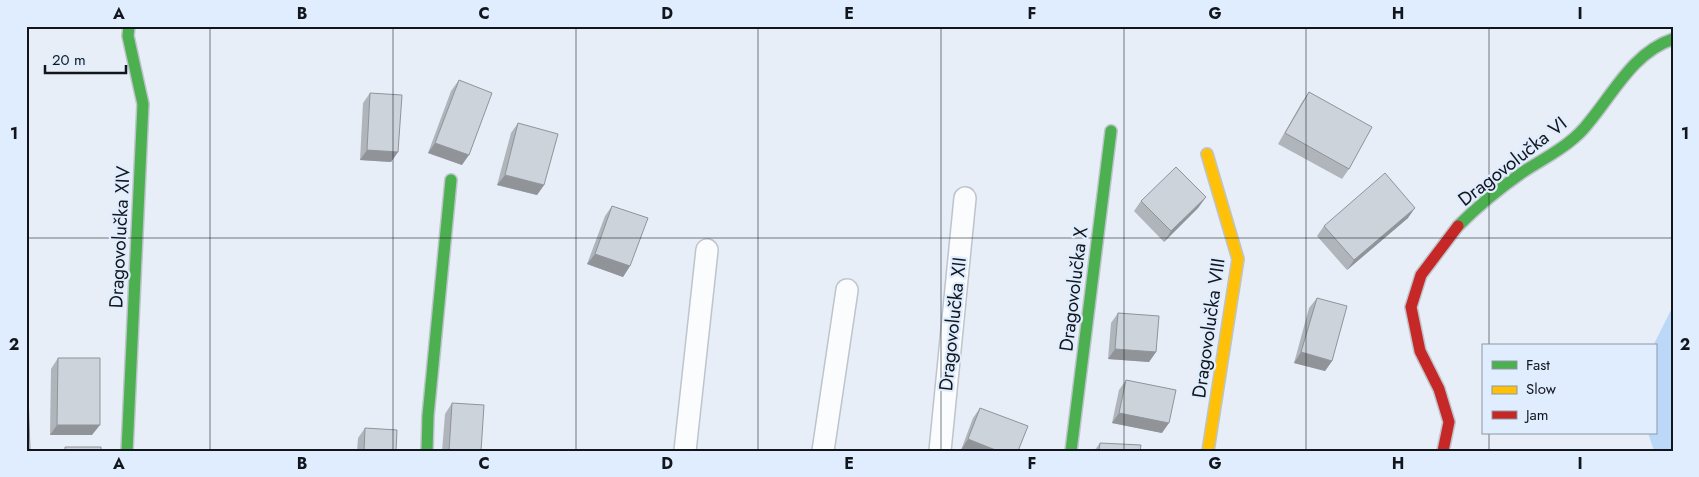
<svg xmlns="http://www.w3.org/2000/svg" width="1699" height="477" viewBox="0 0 1699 477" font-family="Jost,sans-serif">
<rect width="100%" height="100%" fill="#e7eef7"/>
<!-- green -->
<path fill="#bcd8f9" d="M 1673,306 L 1673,451 L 1654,451 L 1648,433 L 1655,433 L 1655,346 L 1653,346 Z"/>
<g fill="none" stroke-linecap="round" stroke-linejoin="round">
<defs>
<path id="street" d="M 685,451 L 707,250
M 823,451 L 847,290
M 940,451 L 965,198"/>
<path id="fast" d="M 1458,226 C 1478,206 1500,188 1523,172 C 1538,162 1554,154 1568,143 C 1576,137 1584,129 1590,121 C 1614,92 1634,52 1673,39
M 127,451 L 143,104 L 128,36 L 129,26
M 427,451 L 428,416 L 451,180
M 1071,451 L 1111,131"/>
<path id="slow" d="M 1207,154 L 1238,259 L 1208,451"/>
<path id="jam" d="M 1443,451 L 1449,422 L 1439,389 L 1420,351 L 1411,307 L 1421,275 L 1458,226"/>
</defs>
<!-- street casing -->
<use href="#street" stroke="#bec4cc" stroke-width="24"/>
<!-- fast casing -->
<use href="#fast" stroke="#bec4cc" stroke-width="14"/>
<!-- slow casing -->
<use href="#slow" stroke="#bec4cc" stroke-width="14"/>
<!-- jam casing -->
<use href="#jam" stroke="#bec4cc" stroke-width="14"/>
<!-- street -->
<use href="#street" stroke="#fbfcfe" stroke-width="21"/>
<!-- fast -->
<use href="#fast" stroke="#4caf50" stroke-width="11"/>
<!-- slow -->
<use href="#slow" stroke="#ffc107" stroke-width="11"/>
<!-- jam -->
<use href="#jam" stroke="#c62828" stroke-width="11"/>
</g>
<!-- wall -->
<path fill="#b0b5bb" d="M 459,80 L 462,165 L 428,153 L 451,91 Z
M 1309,92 L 1349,169 L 1342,179 L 1278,144 L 1302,102 Z
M 370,93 L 398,152 L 391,162 L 360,160 L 363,103 Z
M 518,123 L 544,185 L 537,195 L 497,185 L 511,133 Z
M 1206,197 L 1198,208 L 1164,242 L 1134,211 L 1141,201 Z
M 612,206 L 630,266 L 623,277 L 587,264 L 605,216 Z
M 1408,218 L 1347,270 L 1317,236 L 1324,226 Z
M 1317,298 L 1332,361 L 1325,371 L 1294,363 L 1309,308 Z
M 1118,313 L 1156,352 L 1149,362 L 1108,359 L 1111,323 Z
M 58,358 L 92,435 L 50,435 L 51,369 Z
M 1126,380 L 1162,433 L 1112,423 L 1119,390 Z
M 452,403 L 481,451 L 442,451 L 445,414 Z
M 980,408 L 1018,451 L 964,451 L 961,450 L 973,418 Z
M 365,428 L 396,451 L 357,451 L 358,438 Z
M 1100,443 L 1140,451 L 1094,451 Z"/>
<!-- shaded-wall -->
<path fill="#909499" d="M 435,143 L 469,155 L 462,165 L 428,153 Z
M 367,150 L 398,152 L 391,162 L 360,160 Z
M 505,175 L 544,185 L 537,195 L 497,185 Z
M 1206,197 L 1198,208 L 1164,242 L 1171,231 Z
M 1415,208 L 1408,218 L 1347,270 L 1354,260 Z
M 595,254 L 630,266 L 623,277 L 587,264 Z
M 1115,349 L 1156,352 L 1149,362 L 1108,359 Z
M 1301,352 L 1332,361 L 1325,371 L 1294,363 Z
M 1119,413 L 1169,423 L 1162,433 L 1112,423 Z
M 57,425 L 100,425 L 92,435 L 50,435 Z
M 968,439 L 998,451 L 964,451 L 961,450 Z"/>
<!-- building -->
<path fill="#cdd3da" stroke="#909499" d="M 459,80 L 492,93 L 469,155 L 435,143 Z
M 1309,92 L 1372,127 L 1349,169 L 1285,133 Z
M 370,93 L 402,95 L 398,152 L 367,150 Z
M 518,123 L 558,134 L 544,185 L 505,175 Z
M 1176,167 L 1206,197 L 1171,231 L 1141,201 Z
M 1385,173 L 1415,208 L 1354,260 L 1324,226 Z
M 612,206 L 648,218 L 630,266 L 595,254 Z
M 1317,298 L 1347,306 L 1332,361 L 1301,352 Z
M 1118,313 L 1159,316 L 1156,352 L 1115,349 Z
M 58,358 L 100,358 L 100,425 L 57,425 Z
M 26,367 L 27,367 L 30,449 L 26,449 Z
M 1126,380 L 1176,390 L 1169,423 L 1119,413 Z
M 452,403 L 484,405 L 481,451 L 449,451 Z
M 980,408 L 1028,426 L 1018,451 L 998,451 L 968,439 Z
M 365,428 L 397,430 L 396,451 L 364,451 Z
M 1100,443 L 1141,445 L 1140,451 L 1099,451 Z
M 65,447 L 101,447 L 101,451 L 65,451 Z"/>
<!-- grid -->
<path fill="none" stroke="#11161c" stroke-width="1" stroke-opacity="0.55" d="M 210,26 L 210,451M 393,26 L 393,451M 576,26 L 576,451M 758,26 L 758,451M 941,26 L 941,451M 1124,26 L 1124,451M 1306,26 L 1306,451M 1489,26 L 1489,346M 26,238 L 1673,238M 1489,433 L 1489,451"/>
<g text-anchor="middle" stroke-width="4.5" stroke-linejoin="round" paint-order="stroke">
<!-- street labels -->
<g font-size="19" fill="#11161c" stroke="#e0edfe">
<text transform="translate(1512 161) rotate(-38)" y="7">Dragovolučka VI</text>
<text transform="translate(119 237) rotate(-87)" y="7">Dragovolučka XIV</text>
<text transform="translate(1073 289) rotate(-83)" y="7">Dragovolučka X</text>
<text transform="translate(952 324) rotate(-84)" y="7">Dragovolučka XII</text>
<text transform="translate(1208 328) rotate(-82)" y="7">Dragovolučka VIII</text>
</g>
</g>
<!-- border -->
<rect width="1699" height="477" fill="none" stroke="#e0edfe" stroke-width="55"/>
<!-- legend -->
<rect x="1482" y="344" width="175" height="90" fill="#e0edfe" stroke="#8d97a4"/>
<rect x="1492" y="361" width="25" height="8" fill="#4caf50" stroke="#8d97a4"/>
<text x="1526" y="370" font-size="15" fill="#11161c">Fast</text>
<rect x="1492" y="386" width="25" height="8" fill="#ffc107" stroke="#8d97a4"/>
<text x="1526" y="394" font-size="15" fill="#11161c">Slow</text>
<rect x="1492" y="411" width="25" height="8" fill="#c62828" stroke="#8d97a4"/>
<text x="1526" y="420" font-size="15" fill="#11161c">Jam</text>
<!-- scale -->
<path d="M45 65v8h81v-8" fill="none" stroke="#11161c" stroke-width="2.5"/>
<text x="52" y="65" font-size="15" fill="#11161c" stroke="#e0edfe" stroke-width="4" paint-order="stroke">20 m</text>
<rect x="28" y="28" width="1644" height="422" fill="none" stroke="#11161c" stroke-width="2"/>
<g font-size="16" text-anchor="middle" font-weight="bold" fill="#11161c">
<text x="119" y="19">A</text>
<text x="302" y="19">B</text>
<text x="484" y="19">C</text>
<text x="667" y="19">D</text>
<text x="849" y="19">E</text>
<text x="1032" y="19">F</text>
<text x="1215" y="19">G</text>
<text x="1398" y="19">H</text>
<text x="1580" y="19">I</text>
<text x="14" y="139">1</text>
<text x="1685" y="139">1</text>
<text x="14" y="350">2</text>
<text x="1685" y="350">2</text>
<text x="119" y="469">A</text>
<text x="302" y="469">B</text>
<text x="484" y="469">C</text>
<text x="667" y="469">D</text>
<text x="849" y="469">E</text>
<text x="1032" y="469">F</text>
<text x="1215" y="469">G</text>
<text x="1398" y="469">H</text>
<text x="1580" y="469">I</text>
</g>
</svg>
